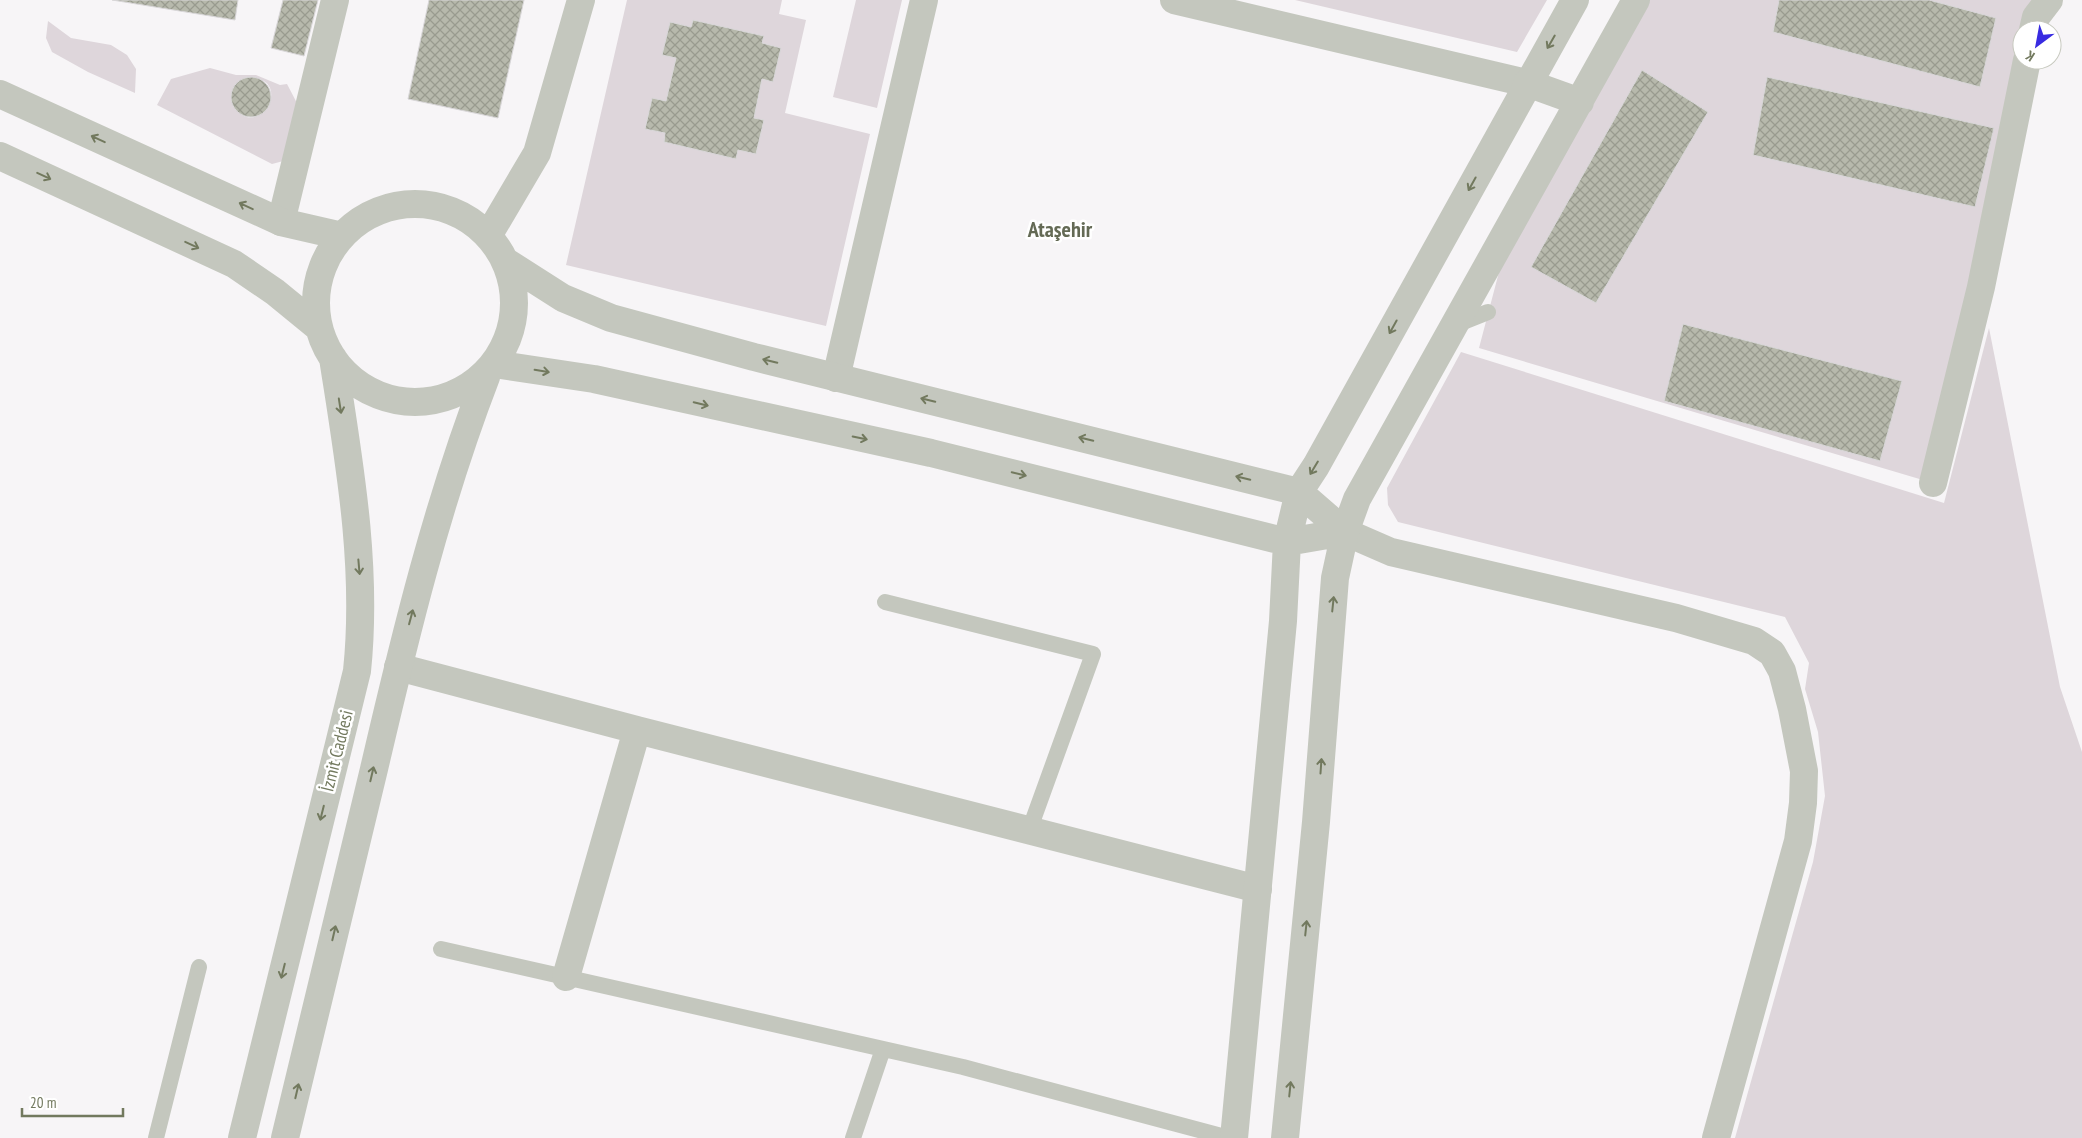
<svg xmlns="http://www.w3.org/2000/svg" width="2082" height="1138" viewBox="0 0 2082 1138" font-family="'PT Sans Narrow',sans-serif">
<defs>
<pattern id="building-cross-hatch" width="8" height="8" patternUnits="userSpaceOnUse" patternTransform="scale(1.25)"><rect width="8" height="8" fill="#b7b9ac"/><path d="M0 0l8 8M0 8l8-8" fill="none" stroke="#999b8f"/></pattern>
</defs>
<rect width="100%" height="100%" fill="#f7f5f7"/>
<!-- green -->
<path fill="#ded6db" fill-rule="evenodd" d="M 627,0 L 782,0 L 779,14 L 806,20 L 785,113 L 870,134 L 826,326 L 566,265 ZM 693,20 L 763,36 L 762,43 L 781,48 L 773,82 L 762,79 L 754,118 L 764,120 L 756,154 L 738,150 L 736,158 L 664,142 L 665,133 L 645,128 L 652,98 L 666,101 L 676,58 L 663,55 L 670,23 L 691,27 Z
M 856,0 L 902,0 L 877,108 L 833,97 Z
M 1295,0 L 1547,0 L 1517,52 Z
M 1646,0 L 2049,0 L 2022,30 L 2022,60 L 1933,483 L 1479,348 L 1499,272 Z
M 48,21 L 71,38 L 111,45 L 127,55 L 136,69 L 135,93 L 88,72 L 52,52 L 46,38 Z
M 210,68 L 236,75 L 256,75 L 280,85 L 287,84 L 299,107 L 287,160 L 272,164 L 157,105 L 171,79 ZM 247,77 C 297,78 258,141 235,108 C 226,95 235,83 247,77 Z
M 1989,328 L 2060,687 L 2082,752 L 2082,1138 L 1735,1138 L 1813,862 L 1825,796 L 1818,732 L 1805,689 L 1809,663 L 1785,617 L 1398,522 L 1388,505 L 1387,488 L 1461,352 L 1944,503 Z"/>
<!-- building -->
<path fill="url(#building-cross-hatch)" stroke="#d9d7d9" d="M 112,0 L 238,0 L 235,20 Z
M 283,0 L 318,0 L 304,56 L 271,48 Z
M 429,0 L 524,0 L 498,118 L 408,99 Z
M 1779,0 L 1929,0 L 1996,18 L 1980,87 L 1773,32 Z
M 693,20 L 764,36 L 762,43 L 781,48 L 773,82 L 762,79 L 754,118 L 764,120 L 756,154 L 738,150 L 736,159 L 664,142 L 665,133 L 645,129 L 652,98 L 666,101 L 676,58 L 662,55 L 670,22 L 691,27 Z
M 1642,70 L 1708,112 L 1596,303 L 1531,267 Z
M231 97a20 20 0 1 1 40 0a20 20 0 1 1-40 0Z
M 1767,77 L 1994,128 L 1975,207 L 1753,155 Z
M 1683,324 L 1902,381 L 1880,461 L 1664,401 Z"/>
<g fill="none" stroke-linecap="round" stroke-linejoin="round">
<!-- service -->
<path stroke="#c4c7be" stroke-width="16" d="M 1453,326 L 1488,312
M 885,602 L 1093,654 L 1029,831
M 441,949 L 963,1067 L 1229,1138
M 156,1138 L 199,967
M 853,1138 L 883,1049"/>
<!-- minor -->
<path stroke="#c4c7be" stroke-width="28" d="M 1174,0 L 1527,83
M 2033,30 L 2036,17 L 2049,0
M 281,222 L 335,0
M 836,378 L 924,0
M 1933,483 L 1981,287 L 2027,60
M 1345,532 L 1391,552 L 1676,618 L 1754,641 L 1772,653 L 1782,671 L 1792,709 L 1804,771 L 1803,803 L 1798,841 L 1716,1138
M 398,667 L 637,730 L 566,977
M 637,730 L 1258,889"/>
<!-- tertiary -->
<path stroke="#c4c7be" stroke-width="28" d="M 1527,83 L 1580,102
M 0,94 L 281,222 L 342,236
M 0,156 L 234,264 L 275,292 L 319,328
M316 303a99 99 0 1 1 198 0a99 99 0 1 1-198 0Z
M 488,236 L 537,153 L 581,0
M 505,261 L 563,298 L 611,318 L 754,357 L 1299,492 L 1345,532
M 494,364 L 594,379 L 931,453 L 1287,542 L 1345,532
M 242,1138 L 357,671 C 368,566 349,461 333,358
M 285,1138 C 315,1015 344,892 374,769 C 405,636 437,504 486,377
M 1234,1138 L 1283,621 L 1287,542 L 1299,492 L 1316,466 L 1575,0
M 1285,1138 L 1316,822 L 1335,578 L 1345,532 L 1357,499 L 1636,0"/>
</g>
<!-- one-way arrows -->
<defs><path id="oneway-shaft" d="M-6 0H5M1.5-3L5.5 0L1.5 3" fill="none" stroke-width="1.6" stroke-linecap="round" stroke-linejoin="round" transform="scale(1.25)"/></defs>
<g stroke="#72795e">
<use href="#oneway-shaft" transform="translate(1551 42) rotate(120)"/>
<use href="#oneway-shaft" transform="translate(98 139) rotate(-155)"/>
<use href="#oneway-shaft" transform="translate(44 176) rotate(25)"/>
<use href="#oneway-shaft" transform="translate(1472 184) rotate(119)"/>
<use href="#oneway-shaft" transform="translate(246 206) rotate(-155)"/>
<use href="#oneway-shaft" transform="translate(192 245) rotate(25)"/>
<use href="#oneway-shaft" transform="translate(1393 327) rotate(119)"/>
<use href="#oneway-shaft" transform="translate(770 361) rotate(-166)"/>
<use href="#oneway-shaft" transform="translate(542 371) rotate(9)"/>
<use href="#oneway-shaft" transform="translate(928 400) rotate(-166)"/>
<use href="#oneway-shaft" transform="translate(701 404) rotate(13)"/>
<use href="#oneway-shaft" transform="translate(340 406) rotate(81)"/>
<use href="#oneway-shaft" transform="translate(860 438) rotate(12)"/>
<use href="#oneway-shaft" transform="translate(1086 439) rotate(-166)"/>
<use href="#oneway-shaft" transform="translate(1314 468) rotate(121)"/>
<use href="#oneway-shaft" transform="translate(1019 474) rotate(14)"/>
<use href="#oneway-shaft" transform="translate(1243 478) rotate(-166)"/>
<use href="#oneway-shaft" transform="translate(359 567) rotate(85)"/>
<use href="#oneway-shaft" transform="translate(1333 604) rotate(-84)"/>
<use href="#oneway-shaft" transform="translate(411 617) rotate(-75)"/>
<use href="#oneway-shaft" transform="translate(1321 766) rotate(-86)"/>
<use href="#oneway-shaft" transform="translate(372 774) rotate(-77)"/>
<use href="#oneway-shaft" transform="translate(322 813) rotate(104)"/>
<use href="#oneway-shaft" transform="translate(1306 928) rotate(-84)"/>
<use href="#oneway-shaft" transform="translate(334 933) rotate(-77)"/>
<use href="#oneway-shaft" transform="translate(283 971) rotate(104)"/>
<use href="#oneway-shaft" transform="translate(1290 1089) rotate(-84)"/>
<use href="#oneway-shaft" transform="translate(297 1091) rotate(-77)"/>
</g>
<g text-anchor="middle" stroke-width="5" stroke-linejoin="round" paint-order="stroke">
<!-- street labels -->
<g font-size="18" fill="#72795e" stroke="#fff">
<text transform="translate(337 751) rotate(-76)" y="6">İzmit Caddesi</text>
</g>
<!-- district labels -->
<g font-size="22" font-weight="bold" fill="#646a55" stroke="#fff">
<text x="1060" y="237">Ataşehir</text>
</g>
</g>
<!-- north arrow -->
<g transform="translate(2037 45) rotate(212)"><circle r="24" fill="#ffffff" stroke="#c7c9bf"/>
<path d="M0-4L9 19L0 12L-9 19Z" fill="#382be1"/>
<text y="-8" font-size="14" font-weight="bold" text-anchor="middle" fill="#72795e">K</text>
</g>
<!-- scale -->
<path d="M22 1108v8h101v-8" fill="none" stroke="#72795e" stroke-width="2.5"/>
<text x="30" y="1108" font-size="15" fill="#72795e" stroke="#ffffff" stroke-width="4" paint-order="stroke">20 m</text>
</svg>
